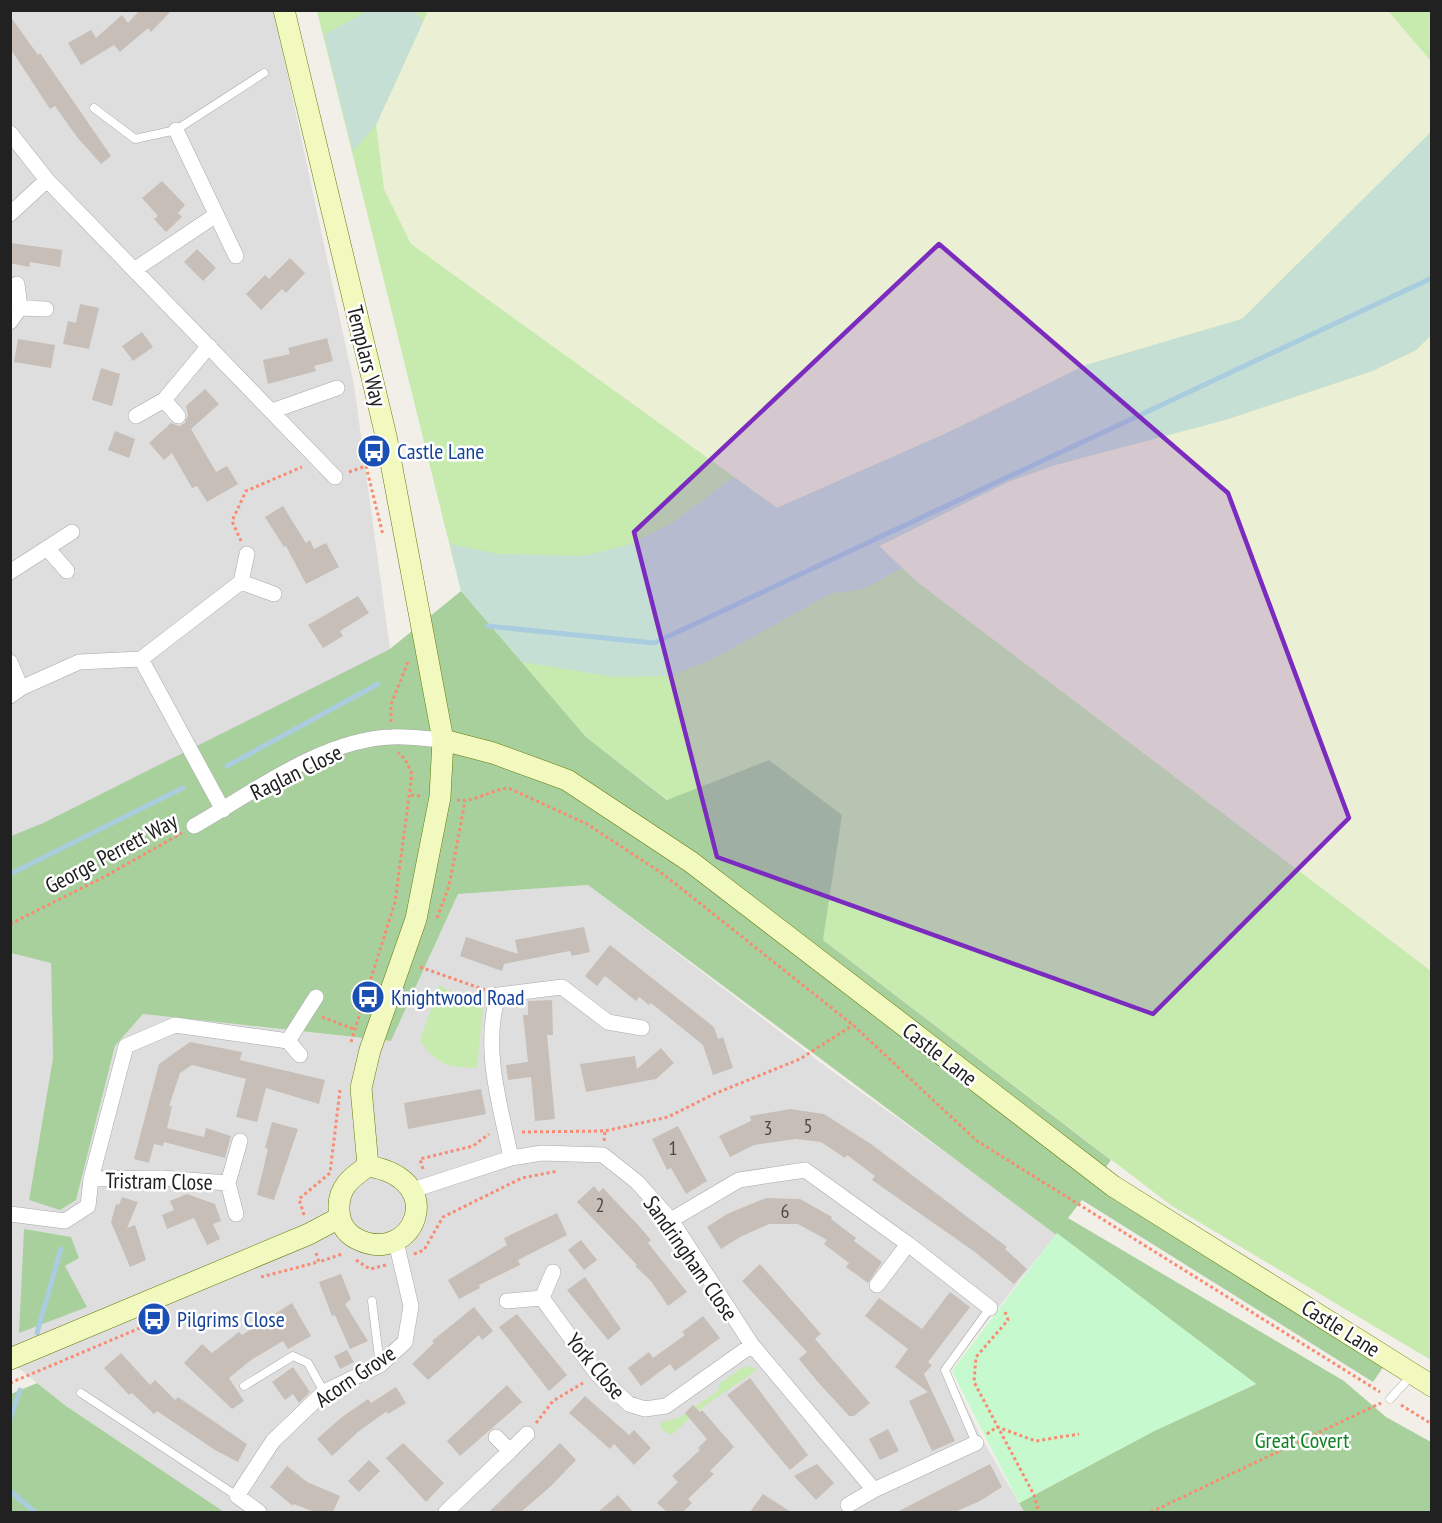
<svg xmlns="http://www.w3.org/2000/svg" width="1442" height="1523" viewBox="0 0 1442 1523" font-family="'PT Sans Narrow',sans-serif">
<rect width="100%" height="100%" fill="#f1efe8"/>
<!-- residential -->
<path fill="#dfdede" d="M 11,11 L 274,11 L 354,385 L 390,649 L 43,823 L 11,836 Z
M 588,885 L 825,1066 L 1057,1233 L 949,1370 L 980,1435 L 1024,1512 L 223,1512 L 66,1406 L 11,1362 L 10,953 L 51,962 L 53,1058 L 29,1200 L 76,1200 L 115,1046 L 143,1014 L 391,1041 L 458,894 Z"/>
<!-- farmland -->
<path fill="#ebefd4" d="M 428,11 L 1387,11 L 1431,61 L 1431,132 L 1242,319 L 1086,365 L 949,432 L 777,508 L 411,244 L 384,189 L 376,125 Z
M 1431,335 L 1431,971 L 916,581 L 878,546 L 1010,481 L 1055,465 L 1225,420 L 1372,371 L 1416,350 Z"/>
<!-- grass -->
<path fill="#c7eaaf" d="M 317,11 L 428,11 L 376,125 L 384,189 L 411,244 L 777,508 L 949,432 L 1086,365 L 1242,319 L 1431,132 L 1431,335 L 1416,350 L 1372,371 L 1225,420 L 1055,465 L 1010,481 L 879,546 L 916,581 L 1431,971 L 1431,1360 L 1172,1206 L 823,940 L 841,815 L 769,760 L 668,800 L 586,737 L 461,591 Z
M 1388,11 L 1431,11 L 1431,61 Z
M 439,985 L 483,1009 L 477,1068 C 446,1067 439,1066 420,1041 Z
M 749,1366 L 757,1370 L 704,1406 L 671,1435 L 661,1429 L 660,1423 L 678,1418 L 718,1391 L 719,1384 L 740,1369 Z"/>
<!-- forest -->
<path fill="#a8d09d" d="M 461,591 L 586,737 L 667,800 L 769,760 L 842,815 L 823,940 L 1111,1160 L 1095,1182 L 1384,1366 L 1373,1382 L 1082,1200 L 1068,1218 L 1344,1381 L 1386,1417 L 1431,1442 L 1431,1512 L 1024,1512 L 1019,1503 L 1154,1431 L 1256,1384 L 588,885 L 458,894 L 391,1041 L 143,1014 L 115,1046 L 76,1200 L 60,1210 L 29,1200 L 53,1058 L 51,963 L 11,953 L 11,836 L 43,823 L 390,649 Z
M 24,1229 L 71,1237 L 79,1258 L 65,1266 L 87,1307 L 19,1333 Z
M 37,1383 L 66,1406 L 224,1512 L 11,1512 L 11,1394 Z"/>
<!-- wetland -->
<path fill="#c5dfd5" d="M 367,11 L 415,11 L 423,22 L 376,125 L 353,151 L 324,35 Z
M 1431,132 L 1431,335 L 1416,350 L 1372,371 L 1225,420 L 1055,465 L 1010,481 L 879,546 L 902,568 L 863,589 L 832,593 L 713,659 L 670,676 L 614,677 L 522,662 L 461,591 L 450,544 L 499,554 L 584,556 L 631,544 L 671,524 L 734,477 L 777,508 L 949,432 L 1086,365 L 1242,319 Z"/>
<!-- park -->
<path fill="#c7f9cf" d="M 1057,1233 L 1256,1384 L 1154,1431 L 1019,1503 L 952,1371 Z"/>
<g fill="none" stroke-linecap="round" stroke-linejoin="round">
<!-- stream -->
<path stroke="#a9cdde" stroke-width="5" d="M 487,626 L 654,643 L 1432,278
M 227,766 L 378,684
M 10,874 L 183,788
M 37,1333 L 61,1249
M 10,1420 L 20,1390
M 10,1491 L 35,1512"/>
</g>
<!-- building -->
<path fill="#c6beb7" d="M 140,10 L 172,10 L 151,32 L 148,28 L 120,52 L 114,45 L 81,65 L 68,43 L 91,30 L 96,38 L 122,15 L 128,23 Z
M 10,16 L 38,55 L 40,53 L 111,156 L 101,164 L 77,137 L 55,106 L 50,109 L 10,48 Z
M 162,181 L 185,205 L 178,213 L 182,217 L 166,232 L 154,219 L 158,216 L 142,198 Z
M 10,243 L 62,250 L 60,267 L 30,262 L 29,267 L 10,263 Z
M 197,249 L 216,268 L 203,281 L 184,262 Z
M 290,258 L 305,273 L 286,293 L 282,289 L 261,310 L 246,294 L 265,275 L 269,279 Z
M 80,304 L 99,308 L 89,349 L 63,344 L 68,321 L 76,323 Z
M 142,332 L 153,347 L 133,361 L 122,346 Z
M 327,338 L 333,361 L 314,366 L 316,371 L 268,384 L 263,360 L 290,354 L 288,348 Z
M 18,339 L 55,345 L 51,368 L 14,362 Z
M 101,368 L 120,374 L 112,406 L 92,400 Z
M 205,389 L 219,404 L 191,429 L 216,472 L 227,466 L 238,484 L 207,502 L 197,486 L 192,488 L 172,453 L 164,460 L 149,443 L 171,423 L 179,426 L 185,423 L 188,415 L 186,406 Z
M 115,431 L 135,439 L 129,458 L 108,450 Z
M 283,506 L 306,543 L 310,540 L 314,549 L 326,543 L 339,567 L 306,584 L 286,546 L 284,547 L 265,517 Z
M 358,596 L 369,613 L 340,631 L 343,636 L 323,648 L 308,625 Z
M 584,927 L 590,952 L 572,956 L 570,951 L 519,961 L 504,964 L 502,971 L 460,956 L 466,937 L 518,954 L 515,940 Z
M 610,945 L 714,1027 L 718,1039 L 723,1037 L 733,1068 L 713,1075 L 703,1045 L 651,1003 L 649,1005 L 639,997 L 636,1001 L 605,976 L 597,986 L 585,976 Z
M 552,1000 L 553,1035 L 547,1035 L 555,1119 L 535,1121 L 531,1077 L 508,1080 L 506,1065 L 528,1062 L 523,1015 L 528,1015 L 528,1001 Z
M 190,1042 L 242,1052 L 240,1060 L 325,1080 L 319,1104 L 266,1088 L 257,1122 L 236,1117 L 246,1079 L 192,1065 L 180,1073 L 169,1106 L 172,1106 L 167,1128 L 204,1137 L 206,1128 L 231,1136 L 225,1158 L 164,1142 L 163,1146 L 154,1144 L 149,1163 L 134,1159 L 159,1064 Z
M 661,1048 L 674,1063 L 656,1079 L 586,1092 L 580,1064 L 635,1056 L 637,1069 Z
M 481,1089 L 486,1114 L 408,1129 L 404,1103 Z
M 790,1109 L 824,1114 L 871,1144 L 1007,1247 L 1005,1249 L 1027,1269 L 1014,1284 L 975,1252 L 872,1180 L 875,1176 L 847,1155 L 845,1158 L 821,1142 L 796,1139 L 754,1145 L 730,1157 L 719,1136 L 751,1121 L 750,1116 Z
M 272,1122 L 298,1129 L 274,1200 L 257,1195 L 268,1149 L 265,1148 Z
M 678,1126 L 707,1181 L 686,1194 L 671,1168 L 667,1170 L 652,1139 Z
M 594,1186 L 599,1192 L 603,1188 L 638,1225 L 651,1240 L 648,1243 L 687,1292 L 668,1306 L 651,1281 L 635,1266 L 637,1265 L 577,1202 Z
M 187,1194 L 215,1204 L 221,1221 L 213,1224 L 220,1239 L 207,1245 L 194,1218 L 167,1229 L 162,1215 L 174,1210 L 170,1201 Z
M 122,1197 L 138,1202 L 127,1228 L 135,1225 L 146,1260 L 130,1267 L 111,1222 L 116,1204 L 119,1205 Z
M 766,1198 L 800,1199 L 832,1217 L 831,1219 L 856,1238 L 854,1241 L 882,1262 L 868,1283 L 846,1267 L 849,1263 L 824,1244 L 827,1240 L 798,1224 L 769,1224 L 740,1237 L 721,1249 L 707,1227 L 727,1214 Z
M 557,1213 L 567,1235 L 518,1260 L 520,1265 L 479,1285 L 480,1288 L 459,1299 L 448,1280 L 507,1245 L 504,1238 Z
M 581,1240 L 597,1260 L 584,1270 L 568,1250 Z
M 760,1264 L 821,1334 L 815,1339 L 870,1403 L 854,1416 L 849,1416 L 817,1381 L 799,1359 L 807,1352 L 742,1281 Z
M 341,1274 L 351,1299 L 345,1304 L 368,1341 L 350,1349 L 335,1315 L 332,1316 L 319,1282 Z
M 585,1277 L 621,1329 L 608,1340 L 567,1290 Z
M 950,1292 L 970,1307 L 928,1362 L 932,1365 L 924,1374 L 955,1441 L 932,1451 L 909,1401 L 928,1392 L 895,1367 L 908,1349 L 865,1316 L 879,1298 L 922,1329 Z
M 292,1303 L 311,1336 L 288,1349 L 283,1341 L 251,1360 L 229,1378 L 244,1401 L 232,1409 L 184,1363 L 202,1344 L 212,1353 L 239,1332 L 242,1335 Z
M 474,1307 L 493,1331 L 482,1340 L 479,1335 L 428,1380 L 412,1364 L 434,1343 L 432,1341 Z
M 517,1314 L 567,1375 L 549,1391 L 499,1327 Z
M 703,1316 L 720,1338 L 675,1371 L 670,1364 L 641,1386 L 628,1368 L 649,1352 L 653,1358 L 685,1335 L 682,1332 Z
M 347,1350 L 354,1362 L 340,1369 L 334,1356 Z
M 121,1353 L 150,1385 L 155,1380 L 175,1400 L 178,1397 L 247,1444 L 238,1462 L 215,1450 L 157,1411 L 154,1414 L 132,1393 L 129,1395 L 104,1368 Z
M 293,1367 L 310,1392 L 299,1403 L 293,1394 L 285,1400 L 272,1382 Z
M 750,1378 L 808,1455 L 790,1470 L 727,1395 Z
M 507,1385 L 522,1402 L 460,1456 L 447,1441 Z
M 396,1387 L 406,1403 L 388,1414 L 387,1411 L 359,1431 L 332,1456 L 317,1439 L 342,1417 L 368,1399 L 371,1403 Z
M 585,1396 L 629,1435 L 634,1430 L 651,1448 L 634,1465 L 614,1444 L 610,1449 L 569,1413 Z
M 693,1405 L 700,1412 L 702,1410 L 734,1447 L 710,1471 L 714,1474 L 688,1499 L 692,1503 L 683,1512 L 667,1512 L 657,1503 L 678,1482 L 672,1476 L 700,1450 L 698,1448 L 707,1439 L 685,1413 Z
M 888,1429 L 899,1451 L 880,1460 L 869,1439 Z
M 403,1443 L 444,1483 L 426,1502 L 386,1458 Z
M 560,1443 L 576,1460 L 551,1486 L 521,1512 L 489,1512 Z
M 369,1460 L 380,1471 L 359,1492 L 348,1481 Z
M 817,1464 L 834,1483 L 816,1500 L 794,1476 Z
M 990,1464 L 1002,1487 L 980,1501 L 955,1512 L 897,1512 Z
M 287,1466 L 307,1482 L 340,1496 L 333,1512 L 314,1512 L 294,1504 L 293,1506 L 270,1487 Z
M 763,1494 L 791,1512 L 750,1512 Z
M 618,1495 L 633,1512 L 598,1512 Z"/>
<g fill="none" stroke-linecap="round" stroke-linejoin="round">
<defs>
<path id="lane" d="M 94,108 L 135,139 L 176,130 L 264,73
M 372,1301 L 380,1365
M 244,1386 L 293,1356 L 308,1363 L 324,1392
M 81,1393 L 237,1496
M 1390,1399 L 1413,1374
M 976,1443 L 945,1370 L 990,1308"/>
<path id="street" d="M 176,130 L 236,256
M 10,133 L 47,180 L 335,477
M 10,214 L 47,180
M 134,270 L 216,215
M 17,284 L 20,308
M 10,322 L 20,308 L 46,309
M 272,411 L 337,388
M 136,416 L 164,400
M 178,416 L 164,400 L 209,346
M 47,548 L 67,571
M 10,572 L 72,532
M 241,582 L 247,554
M 141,659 L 223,810
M 10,662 L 21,688
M 10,696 L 21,688 L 79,662 L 141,659 L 241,582 L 274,594
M 194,826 C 252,793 323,739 392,737 C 408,736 426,739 443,740
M 288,1041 L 300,1055
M 511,1158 C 500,1104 482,1049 498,995 L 562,987 L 608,1022 L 642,1028
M 91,1179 L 126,1046 L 175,1025 L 288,1041 L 316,997
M 228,1183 L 236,1214
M 413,1190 L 511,1158 L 542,1153 L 603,1155 L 637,1182 L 671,1220 L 752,1345 L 874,1490 L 848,1505
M 10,1214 L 65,1221 L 88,1206 L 91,1179 L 162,1178 L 228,1183 L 240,1141
M 671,1220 L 739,1180 L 805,1170 L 908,1244 L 990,1308
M 877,1285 L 908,1244
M 542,1298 L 553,1272
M 507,1301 L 542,1298 L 597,1374 L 629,1404 L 645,1409 L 666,1406 L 752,1345
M 510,1451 L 527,1434
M 874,1490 L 976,1443
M 259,1512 L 237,1496 L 273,1441 L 324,1392 L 380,1365 L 405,1342 L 411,1306 L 396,1242
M 446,1512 L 510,1451 L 496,1437"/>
<path id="secondary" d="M 284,10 L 386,436 L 443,740 L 440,797 L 416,919 L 370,1050 L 361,1088 L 368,1166
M 443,740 L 493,753 L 567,780 L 691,862 L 1113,1186 L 1432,1386
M 368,1166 C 452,1180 412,1267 357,1239 C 345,1233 339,1222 339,1209 C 338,1187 352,1177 368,1166 Z
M 10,1359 L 309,1234 L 339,1218"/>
</defs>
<!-- lane casing -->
<use href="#lane" stroke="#a8a8a8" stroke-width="9"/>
<!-- street casing -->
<use href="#street" stroke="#a8a8a8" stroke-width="16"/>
<!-- secondary casing -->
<use href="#secondary" stroke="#637907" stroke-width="22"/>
<!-- path -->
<path stroke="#f88b72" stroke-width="3" stroke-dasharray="3 3" stroke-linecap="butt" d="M 349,472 L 366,466 L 383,535
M 241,541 L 232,521 L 246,491 L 302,467
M 391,722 L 391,704 L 408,662
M 411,795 L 421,796
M 457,800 C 474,803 490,790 508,788 L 587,824 L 663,874 L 853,1025 L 977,1141 L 1380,1392
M 437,918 L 449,886 L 465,801
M 10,924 L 104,877 L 182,833
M 420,967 L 485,990
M 322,1017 L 354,1029
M 351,1042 L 395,902 L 412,774 L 405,759 L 398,753
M 522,1132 L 605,1131 L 668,1117 L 714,1094 L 800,1059 L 853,1025
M 604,1141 L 605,1131
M 423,1169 L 420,1159 L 473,1146 L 489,1134
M 304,1215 L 299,1199 L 330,1173 L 340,1090
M 316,1253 L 319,1262 L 342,1254
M 414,1254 L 424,1250 L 443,1217 L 522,1178 L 558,1171
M 356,1260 L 370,1269 L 386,1265
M 261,1277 L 318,1262
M 1005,1312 L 1008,1320 L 976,1357 L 974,1382 L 1034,1495 L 1039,1512
M 10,1383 L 147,1325
M 1401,1405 L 1432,1424
M 536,1423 L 553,1401 L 583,1383
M 987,1434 L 997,1427 L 1036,1441 L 1079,1434
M 1151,1512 L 1381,1403"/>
<!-- lane -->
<use href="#lane" stroke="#fff" stroke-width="8"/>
<!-- street -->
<use href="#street" stroke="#fff" stroke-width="15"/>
<!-- secondary -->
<use href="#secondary" stroke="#f1f9be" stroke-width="21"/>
</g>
<!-- marked area -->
<path fill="#7b2cbf" fill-opacity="0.2" stroke="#7b2cbf" stroke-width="4.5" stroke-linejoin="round" d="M 939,244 L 1228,493 L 1349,818 L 1153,1014 L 717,857 L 634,532 Z"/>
<!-- icons -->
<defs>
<symbol id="bus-disc" viewBox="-11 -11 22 22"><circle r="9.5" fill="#1a4fb4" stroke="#fff"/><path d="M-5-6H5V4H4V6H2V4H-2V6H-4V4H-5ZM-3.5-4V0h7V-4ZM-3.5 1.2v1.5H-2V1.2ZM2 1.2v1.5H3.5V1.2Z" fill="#fff"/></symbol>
</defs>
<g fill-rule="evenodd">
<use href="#bus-disc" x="355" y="432" width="38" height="38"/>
<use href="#bus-disc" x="349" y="978" width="38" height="38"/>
<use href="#bus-disc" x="135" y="1300" width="38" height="38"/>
</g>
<g text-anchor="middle" stroke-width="5" stroke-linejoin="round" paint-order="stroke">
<!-- number labels -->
<g font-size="20" fill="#4a4846">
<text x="808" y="1133">5</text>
<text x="768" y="1135">3</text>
<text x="673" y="1155">1</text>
<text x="600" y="1212">2</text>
<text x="785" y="1218">6</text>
</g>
<!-- street labels -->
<g font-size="22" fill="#212121" stroke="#fff">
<text transform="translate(367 356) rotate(76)" y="8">Templars Way</text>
<text transform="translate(296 772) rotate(-26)" y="8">Raglan Close</text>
<text transform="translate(111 853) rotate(-28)" y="8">George Perrett Way</text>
<text transform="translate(940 1054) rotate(38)" y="8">Castle Lane</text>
<text transform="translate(159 1181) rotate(1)" y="8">Tristram Close</text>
<text transform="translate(691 1258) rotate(55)" y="8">Sandringham Close</text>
<text transform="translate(1341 1328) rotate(32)" y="8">Castle Lane</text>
<text transform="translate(596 1366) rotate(50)" y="8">York Close</text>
<text transform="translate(355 1376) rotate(-34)" y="8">Acorn Grove</text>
</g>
<!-- transit labels -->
<g font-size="22" fill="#164399" stroke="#fff" text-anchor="start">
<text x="397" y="459">Castle Lane</text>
<text x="391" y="1005">Knightwood Road</text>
<text x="177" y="1327">Pilgrims Close</text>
</g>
<!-- park labels -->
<g font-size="22" fill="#0e8021" stroke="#fff">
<text x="1302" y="1448">Great Covert</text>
</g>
</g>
<!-- border -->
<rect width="1442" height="1523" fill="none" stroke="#212121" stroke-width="24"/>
</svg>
